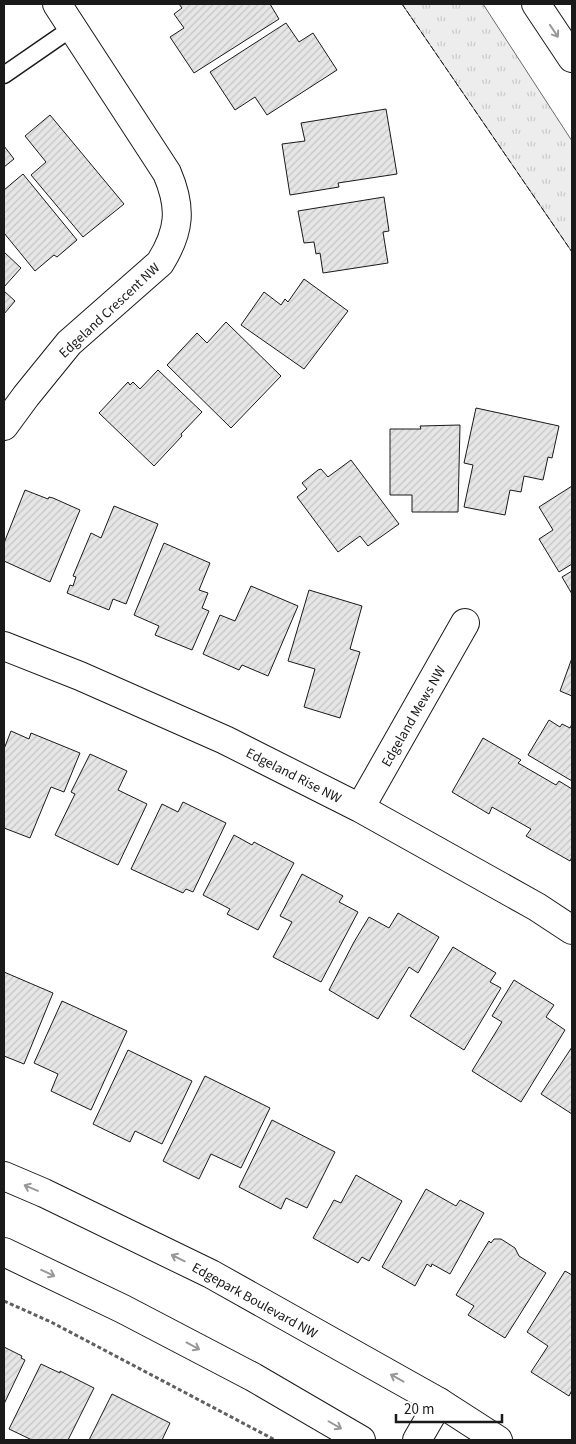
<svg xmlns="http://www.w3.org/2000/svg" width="576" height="1444" viewBox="0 0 576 1444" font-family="'Source Sans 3',sans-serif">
<defs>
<pattern id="grass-tufts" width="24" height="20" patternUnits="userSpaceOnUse" patternTransform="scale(1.25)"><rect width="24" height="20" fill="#ededed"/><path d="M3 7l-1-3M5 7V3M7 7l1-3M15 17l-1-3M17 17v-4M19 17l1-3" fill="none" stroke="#cbcbcb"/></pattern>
<pattern id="building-hatch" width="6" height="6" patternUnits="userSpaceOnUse" patternTransform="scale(1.25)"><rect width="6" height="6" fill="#e6e6e6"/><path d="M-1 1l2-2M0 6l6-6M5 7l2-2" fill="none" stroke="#c5c5c5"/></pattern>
</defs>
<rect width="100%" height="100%" fill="#fff"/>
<!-- grass -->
<path fill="url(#grass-tufts)" stroke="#6a6a6a" d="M 402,4 L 483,4 L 572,141 L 572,252 Z"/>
<!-- building -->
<path fill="url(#building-hatch)" stroke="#1a1a1a" d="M 179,4 L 270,4 L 279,19 L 194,73 L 170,37 L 184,28 L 174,14 L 182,8 Z
M 286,23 L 299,42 L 313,33 L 337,70 L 267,115 L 255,97 L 235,110 L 210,72 Z
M 386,109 L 397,174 L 338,183 L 339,187 L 290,195 L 282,144 L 305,141 L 301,123 Z
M 50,115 L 124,204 L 83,237 L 31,175 L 46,162 L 25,136 Z
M 4,146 L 14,159 L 4,167 Z
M 23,174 L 77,240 L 57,257 L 54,255 L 35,271 L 4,233 L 4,190 Z
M 384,197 L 389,231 L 383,232 L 388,263 L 323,273 L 320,253 L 316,254 L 314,242 L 304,243 L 298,211 Z
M 4,252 L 21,268 L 4,287 Z
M 304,279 L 348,311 L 304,369 L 241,325 L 264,292 L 281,305 L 285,299 L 288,302 Z
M 4,291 L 15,301 L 4,314 Z
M 226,322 L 281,376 L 231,428 L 167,365 L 197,333 L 207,343 Z
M 158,370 L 202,412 L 181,434 L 182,436 L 154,466 L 99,413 L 128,382 L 130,385 L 133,382 L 140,389 Z
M 476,408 L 559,426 L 552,458 L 548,457 L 543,480 L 524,476 L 521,492 L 510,490 L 505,515 L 464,507 L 473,465 L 464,463 Z
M 460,425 L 458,512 L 412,512 L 412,495 L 390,495 L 390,429 L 421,429 L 420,426 Z
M 351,460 L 399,524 L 368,546 L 360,536 L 338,552 L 297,497 L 307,489 L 302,483 L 318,470 L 321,469 L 328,477 Z
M 572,486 L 572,564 L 559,572 L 539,539 L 553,530 L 539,507 Z
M 25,490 L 48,499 L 49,497 L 53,498 L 80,510 L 50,582 L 4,561 L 4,543 Z
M 114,506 L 158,524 L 126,604 L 113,599 L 109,610 L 67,593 L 70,585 L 73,586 L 76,577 L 73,576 L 91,533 L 101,538 Z
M 164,543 L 210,563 L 199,590 L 208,593 L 202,608 L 209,611 L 192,650 L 155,635 L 159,626 L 134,615 Z
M 572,571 L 572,594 L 562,577 Z
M 251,586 L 298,606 L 268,676 L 242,665 L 239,670 L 203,654 L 220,615 L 235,621 Z
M 309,590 L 362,606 L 350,649 L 360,652 L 340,718 L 304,707 L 315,669 L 288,661 Z
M 572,658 L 572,696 L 560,691 Z
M 549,720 L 560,727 L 562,724 L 570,728 L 572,724 L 572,781 L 528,755 Z
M 11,731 L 29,739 L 31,733 L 80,753 L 64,792 L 51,787 L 30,838 L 4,828 L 4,749 Z
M 483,738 L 521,760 L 518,763 L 556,785 L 559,781 L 572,789 L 572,857 L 570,861 L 526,836 L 531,829 L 492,807 L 489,814 L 452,792 Z
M 90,754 L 127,771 L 118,790 L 147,804 L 118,865 L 55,835 L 75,794 L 71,792 Z
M 183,802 L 226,823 L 193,892 L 186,889 L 183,893 L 131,869 L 162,804 L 178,812 Z
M 234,835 L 252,845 L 254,842 L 294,863 L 258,930 L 227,914 L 230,909 L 203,895 Z
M 302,874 L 343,896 L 339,902 L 358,912 L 321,982 L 273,957 L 292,922 L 280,916 Z
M 398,913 L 439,937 L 418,973 L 409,967 L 378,1019 L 329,990 L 354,942 L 369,917 L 389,928 Z
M 453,947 L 496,973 L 490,982 L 501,988 L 464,1050 L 410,1016 Z
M 4,972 L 53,993 L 24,1064 L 4,1056 Z
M 514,980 L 554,1005 L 546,1017 L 565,1030 L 521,1102 L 472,1071 L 502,1022 L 492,1016 Z
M 62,1001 L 127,1031 L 91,1110 L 51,1091 L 58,1074 L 34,1063 Z
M 572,1047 L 572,1114 L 541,1094 Z
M 128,1050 L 192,1081 L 162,1144 L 135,1131 L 130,1142 L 93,1124 Z
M 205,1076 L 270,1108 L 241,1168 L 211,1154 L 199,1179 L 163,1161 Z
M 272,1120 L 335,1152 L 307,1208 L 286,1198 L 281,1209 L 239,1187 Z
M 356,1175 L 402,1201 L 369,1261 L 362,1257 L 358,1263 L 313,1238 L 334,1200 L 341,1203 Z
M 426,1189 L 456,1206 L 460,1200 L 484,1213 L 450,1274 L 432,1264 L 431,1267 L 427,1264 L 415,1286 L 382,1267 Z
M 494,1239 L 501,1239 L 515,1248 L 519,1256 L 546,1273 L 505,1338 L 468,1315 L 474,1306 L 456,1295 L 489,1241 L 491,1243 Z
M 565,1271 L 572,1275 L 572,1390 L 569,1396 L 531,1372 L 548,1346 L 527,1332 Z
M 4,1347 L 22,1356 L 21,1358 L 25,1360 L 4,1404 Z
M 41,1364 L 60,1373 L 60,1371 L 94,1388 L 68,1440 L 32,1440 L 9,1429 Z
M 112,1394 L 170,1423 L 162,1440 L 89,1440 Z"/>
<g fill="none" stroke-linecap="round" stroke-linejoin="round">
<defs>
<path id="service" d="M 4,75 L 72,28"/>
<path id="minor" d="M 4,426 L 26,396 L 69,343 L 160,263 C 180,231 182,208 167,173 L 57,4
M 4,646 L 80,676 L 225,740 L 360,808 L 537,907 L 572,930
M 360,808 L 465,623
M 417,1440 L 439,1402"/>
<path id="tertiary" d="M 4,1176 L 44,1193 L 211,1274 L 439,1402 L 498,1440
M 4,1252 L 123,1309 L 253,1377 L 361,1440"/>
<path id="secondary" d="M 536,4 L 572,58"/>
</defs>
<!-- service casing -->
<use href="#service" stroke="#1a1a1a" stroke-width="19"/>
<!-- minor casing -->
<use href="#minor" stroke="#1a1a1a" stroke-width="30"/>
<!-- tertiary casing -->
<use href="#tertiary" stroke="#1a1a1a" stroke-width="30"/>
<!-- secondary casing -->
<use href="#secondary" stroke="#1a1a1a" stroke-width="30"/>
<!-- path -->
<path stroke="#5f5f5f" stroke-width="3" stroke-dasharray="4 2.5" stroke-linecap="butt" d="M 4,1301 L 51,1322 L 275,1440"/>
<!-- service -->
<use href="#service" stroke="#fff" stroke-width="16"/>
<!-- minor -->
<use href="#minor" stroke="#fff" stroke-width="28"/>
<!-- tertiary -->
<use href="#tertiary" stroke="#fff" stroke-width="28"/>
<!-- secondary -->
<use href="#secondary" stroke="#fff" stroke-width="28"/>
<!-- fence -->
<path stroke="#1a1a1a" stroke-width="1" stroke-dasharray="6 2.5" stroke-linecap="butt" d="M 402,4 L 572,252"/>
</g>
<!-- one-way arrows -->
<defs><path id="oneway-shaft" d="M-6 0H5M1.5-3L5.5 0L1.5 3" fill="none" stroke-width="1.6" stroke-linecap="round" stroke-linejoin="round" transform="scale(1.25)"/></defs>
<g stroke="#989898">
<use href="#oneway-shaft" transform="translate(554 31) rotate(56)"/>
<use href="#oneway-shaft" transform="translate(31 1188) rotate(-157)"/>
<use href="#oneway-shaft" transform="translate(178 1258) rotate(-154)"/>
<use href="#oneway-shaft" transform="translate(48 1273) rotate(25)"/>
<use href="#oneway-shaft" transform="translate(193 1346) rotate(28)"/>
<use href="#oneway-shaft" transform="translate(397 1378) rotate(-151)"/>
<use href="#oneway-shaft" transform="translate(335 1425) rotate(30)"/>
</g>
<g text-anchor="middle" stroke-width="4" stroke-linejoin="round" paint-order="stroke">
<!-- street labels -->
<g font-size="14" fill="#1a1a1a" stroke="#fff">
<text transform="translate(109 310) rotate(-43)" y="5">Edgeland Crescent NW</text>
<text transform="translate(413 716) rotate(-60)" y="5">Edgeland Mews NW</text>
<text transform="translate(294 775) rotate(27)" y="5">Edgeland Rise NW</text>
<text transform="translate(255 1300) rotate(29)" y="5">Edgepark Boulevard NW</text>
</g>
</g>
<!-- border -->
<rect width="576" height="1444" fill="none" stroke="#1a1a1a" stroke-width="10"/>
<!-- scale -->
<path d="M396 1414v8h106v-8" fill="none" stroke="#1a1a1a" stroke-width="2.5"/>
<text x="404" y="1414" font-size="15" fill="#1a1a1a" stroke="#ffffff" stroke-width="4" paint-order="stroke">20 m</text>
</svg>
